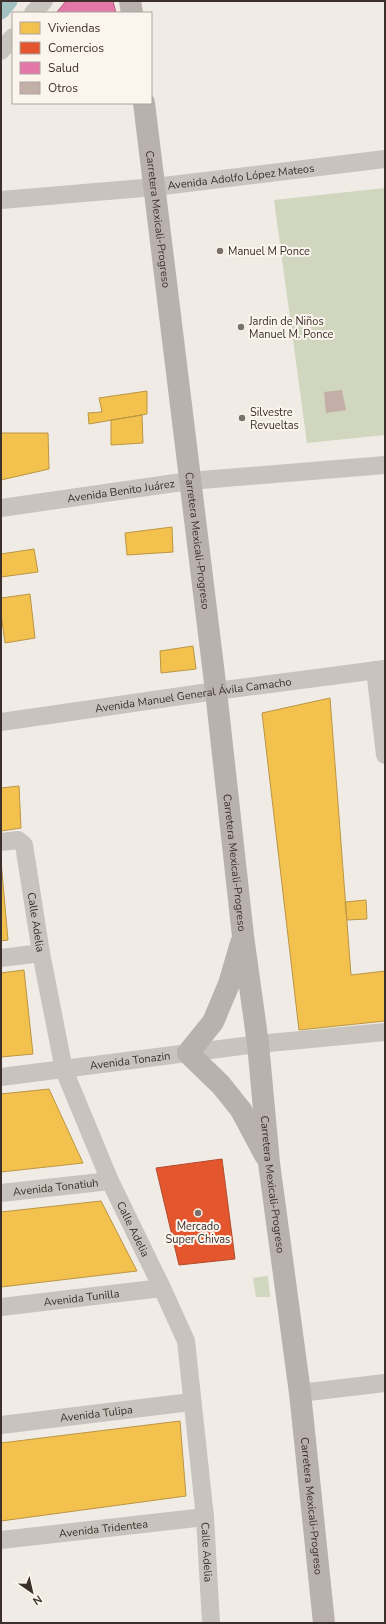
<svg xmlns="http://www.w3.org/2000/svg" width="386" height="1624" viewBox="0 0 386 1624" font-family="'Nunito Sans',sans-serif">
<rect width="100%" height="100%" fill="#f0ebe5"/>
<!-- green -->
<path fill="#d1d6bf" d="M 385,188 L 385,435 L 307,443 L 274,200 Z
M 268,1276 L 270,1297 L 256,1297 L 253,1278 Z"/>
<!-- homes -->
<path fill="#f2c14e" stroke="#bb9644" d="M 147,391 L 147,414 L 89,424 L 88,413 L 102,412 L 99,398 Z
M 142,415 L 143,443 L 111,445 L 111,420 Z
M 1,433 L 48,433 L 49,469 L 1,480 Z
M 172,527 L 173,552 L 127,555 L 125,533 Z
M 34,549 L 38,572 L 1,577 L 1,554 Z
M 30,594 L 35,638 L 5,643 L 1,614 L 1,598 Z
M 193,646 L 196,669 L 161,673 L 160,651 Z
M 330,698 L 351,975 L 385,971 L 385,1021 L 299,1030 L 262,713 Z
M 19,786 L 21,828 L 1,831 L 1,788 Z
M 1,861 L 8,940 L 1,941 Z
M 366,900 L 367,919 L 347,920 L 345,902 Z
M 24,970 L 33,1054 L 1,1057 L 1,973 Z
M 49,1089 L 83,1163 L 1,1172 L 1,1094 Z
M 101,1201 L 137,1271 L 1,1287 L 1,1212 Z
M 180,1421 L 186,1496 L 1,1521 L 1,1443 Z"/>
<!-- shops -->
<path fill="#e4572e" stroke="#b14b2d" d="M 222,1159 L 235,1259 L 179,1265 L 156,1168 Z"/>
<!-- health -->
<path fill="#e377a8" stroke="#b16282" d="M 66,1 L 113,1 L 116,13 L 56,13 Z"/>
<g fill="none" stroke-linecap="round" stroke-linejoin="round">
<!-- canal -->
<path stroke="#a1c2c1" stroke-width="17" d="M 1,11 L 9,1"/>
</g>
<!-- building -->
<path fill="#c3afa7" d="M 342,390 L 346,410 L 326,413 L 324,392 Z"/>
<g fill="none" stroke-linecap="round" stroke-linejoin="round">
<!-- minor -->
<g stroke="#c9c3be" stroke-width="18">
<path d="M 33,13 L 44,1"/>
<path d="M 1,51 L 13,37"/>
<path id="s1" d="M 1,200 L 155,187 L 385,159"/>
<path id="s2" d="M 1,508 L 189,481 L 385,465"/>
<path d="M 375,670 L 385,755"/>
<path id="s3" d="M 1,722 L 216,691 L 385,669"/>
<path id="s4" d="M 1,842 L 18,840 L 24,845 L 41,953 L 64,1070 L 110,1181 L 162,1288 L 186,1341 L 205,1517 L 211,1623"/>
<path d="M 1,958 L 41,953"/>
<path id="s5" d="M 1,1077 L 258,1044 L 385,1032"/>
<path id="s6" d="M 1,1193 L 110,1181"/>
<path id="s7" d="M 1,1307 L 162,1288"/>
<path d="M 300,1393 L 385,1383"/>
<path id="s8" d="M 1,1425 L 191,1402"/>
<path id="s9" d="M 1,1540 L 205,1517"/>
</g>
<!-- primary -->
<g stroke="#b8b1ad" stroke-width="22">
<path d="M 130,1 L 132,13"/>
<path id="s10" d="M 144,103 L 216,691 L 243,936 L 258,1044 L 269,1163 L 300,1393 L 324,1623"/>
<path d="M 241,943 L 229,984 L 213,1022 L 188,1053 L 221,1085 L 241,1110 L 265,1155"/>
</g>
</g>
<!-- markers -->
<g fill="#7a716c" stroke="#fbf5ee" stroke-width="1.5">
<circle cx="220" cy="251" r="4"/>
<circle cx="241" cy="327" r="4"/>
<circle cx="242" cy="418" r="4"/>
<circle cx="198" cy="1213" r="4"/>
</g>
<g text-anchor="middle" stroke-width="4" stroke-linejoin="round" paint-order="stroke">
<!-- street labels -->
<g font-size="11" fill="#3b302b" stroke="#fbf5ee">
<text dy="4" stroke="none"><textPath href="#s1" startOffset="241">Avenida Adolfo López Mateos</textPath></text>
<text dy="4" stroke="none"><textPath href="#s10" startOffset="117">Carretera Mexicali-Progreso</textPath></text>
<text dy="4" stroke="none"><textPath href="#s2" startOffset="121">Avenida Benito Juárez</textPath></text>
<text dy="4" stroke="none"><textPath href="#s10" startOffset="441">Carretera Mexicali-Progreso</textPath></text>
<text dy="4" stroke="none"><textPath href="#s3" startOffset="194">Avenida Manuel General Ávila Camacho</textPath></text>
<text dy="4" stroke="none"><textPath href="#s10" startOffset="765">Carretera Mexicali-Progreso</textPath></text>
<text dy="4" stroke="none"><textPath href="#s4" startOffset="103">Calle Adelia</textPath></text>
<text dy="4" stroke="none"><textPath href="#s5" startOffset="130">Avenida Tonazin</textPath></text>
<text dy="4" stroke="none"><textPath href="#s10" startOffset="1089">Carretera Mexicali-Progreso</textPath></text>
<text dy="4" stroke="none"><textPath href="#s6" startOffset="55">Avenida Tonatiuh</textPath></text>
<text dy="4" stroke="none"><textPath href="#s4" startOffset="427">Calle Adelia</textPath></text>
<text dy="4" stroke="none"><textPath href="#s7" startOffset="81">Avenida Tunilla</textPath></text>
<text dy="4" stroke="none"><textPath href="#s8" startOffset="96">Avenida Tulipa</textPath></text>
<text dy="4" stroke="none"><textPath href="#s10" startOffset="1413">Carretera Mexicali-Progreso</textPath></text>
<text dy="4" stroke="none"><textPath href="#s9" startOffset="103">Avenida Tridentea</textPath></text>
<text dy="4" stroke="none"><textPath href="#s4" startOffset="763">Calle Adelia</textPath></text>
</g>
<!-- poi labels -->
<g font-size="11" fill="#3b302b" stroke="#fbf5ee" text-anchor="start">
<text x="228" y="255">Manuel M Ponce</text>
<text x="249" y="325">Jardin de Niños<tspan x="249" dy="13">Manuel M. Ponce</tspan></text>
<text x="250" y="416">Silvestre<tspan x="250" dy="13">Revueltas</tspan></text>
<text x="198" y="1230" text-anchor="middle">Mercado<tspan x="198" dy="13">Super Chivas</tspan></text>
</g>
</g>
<!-- border -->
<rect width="386" height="1624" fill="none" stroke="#3b302b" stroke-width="4"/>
<!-- legend -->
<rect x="12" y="12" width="140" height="92" fill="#fbf5ee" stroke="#aea6a0"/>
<rect x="20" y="22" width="20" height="12" fill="#f2c14e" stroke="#aea6a0"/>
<text x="48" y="32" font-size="12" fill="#3b302b">Viviendas</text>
<rect x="20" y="42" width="20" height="12" fill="#e4572e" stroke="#aea6a0"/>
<text x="48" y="52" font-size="12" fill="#3b302b">Comercios</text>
<rect x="20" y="62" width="20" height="12" fill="#e377a8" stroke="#aea6a0"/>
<text x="48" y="72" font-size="12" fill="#3b302b">Salud</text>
<rect x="20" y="82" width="20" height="12" fill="#c3afa7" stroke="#aea6a0"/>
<text x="48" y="92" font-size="12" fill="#3b302b">Otros</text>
<!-- north arrow -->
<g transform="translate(32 1592) rotate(146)" stroke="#fbf5ee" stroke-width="3" paint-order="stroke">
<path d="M0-3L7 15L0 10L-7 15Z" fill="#3b302b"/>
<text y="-6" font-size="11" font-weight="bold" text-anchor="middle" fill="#3b302b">N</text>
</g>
</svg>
